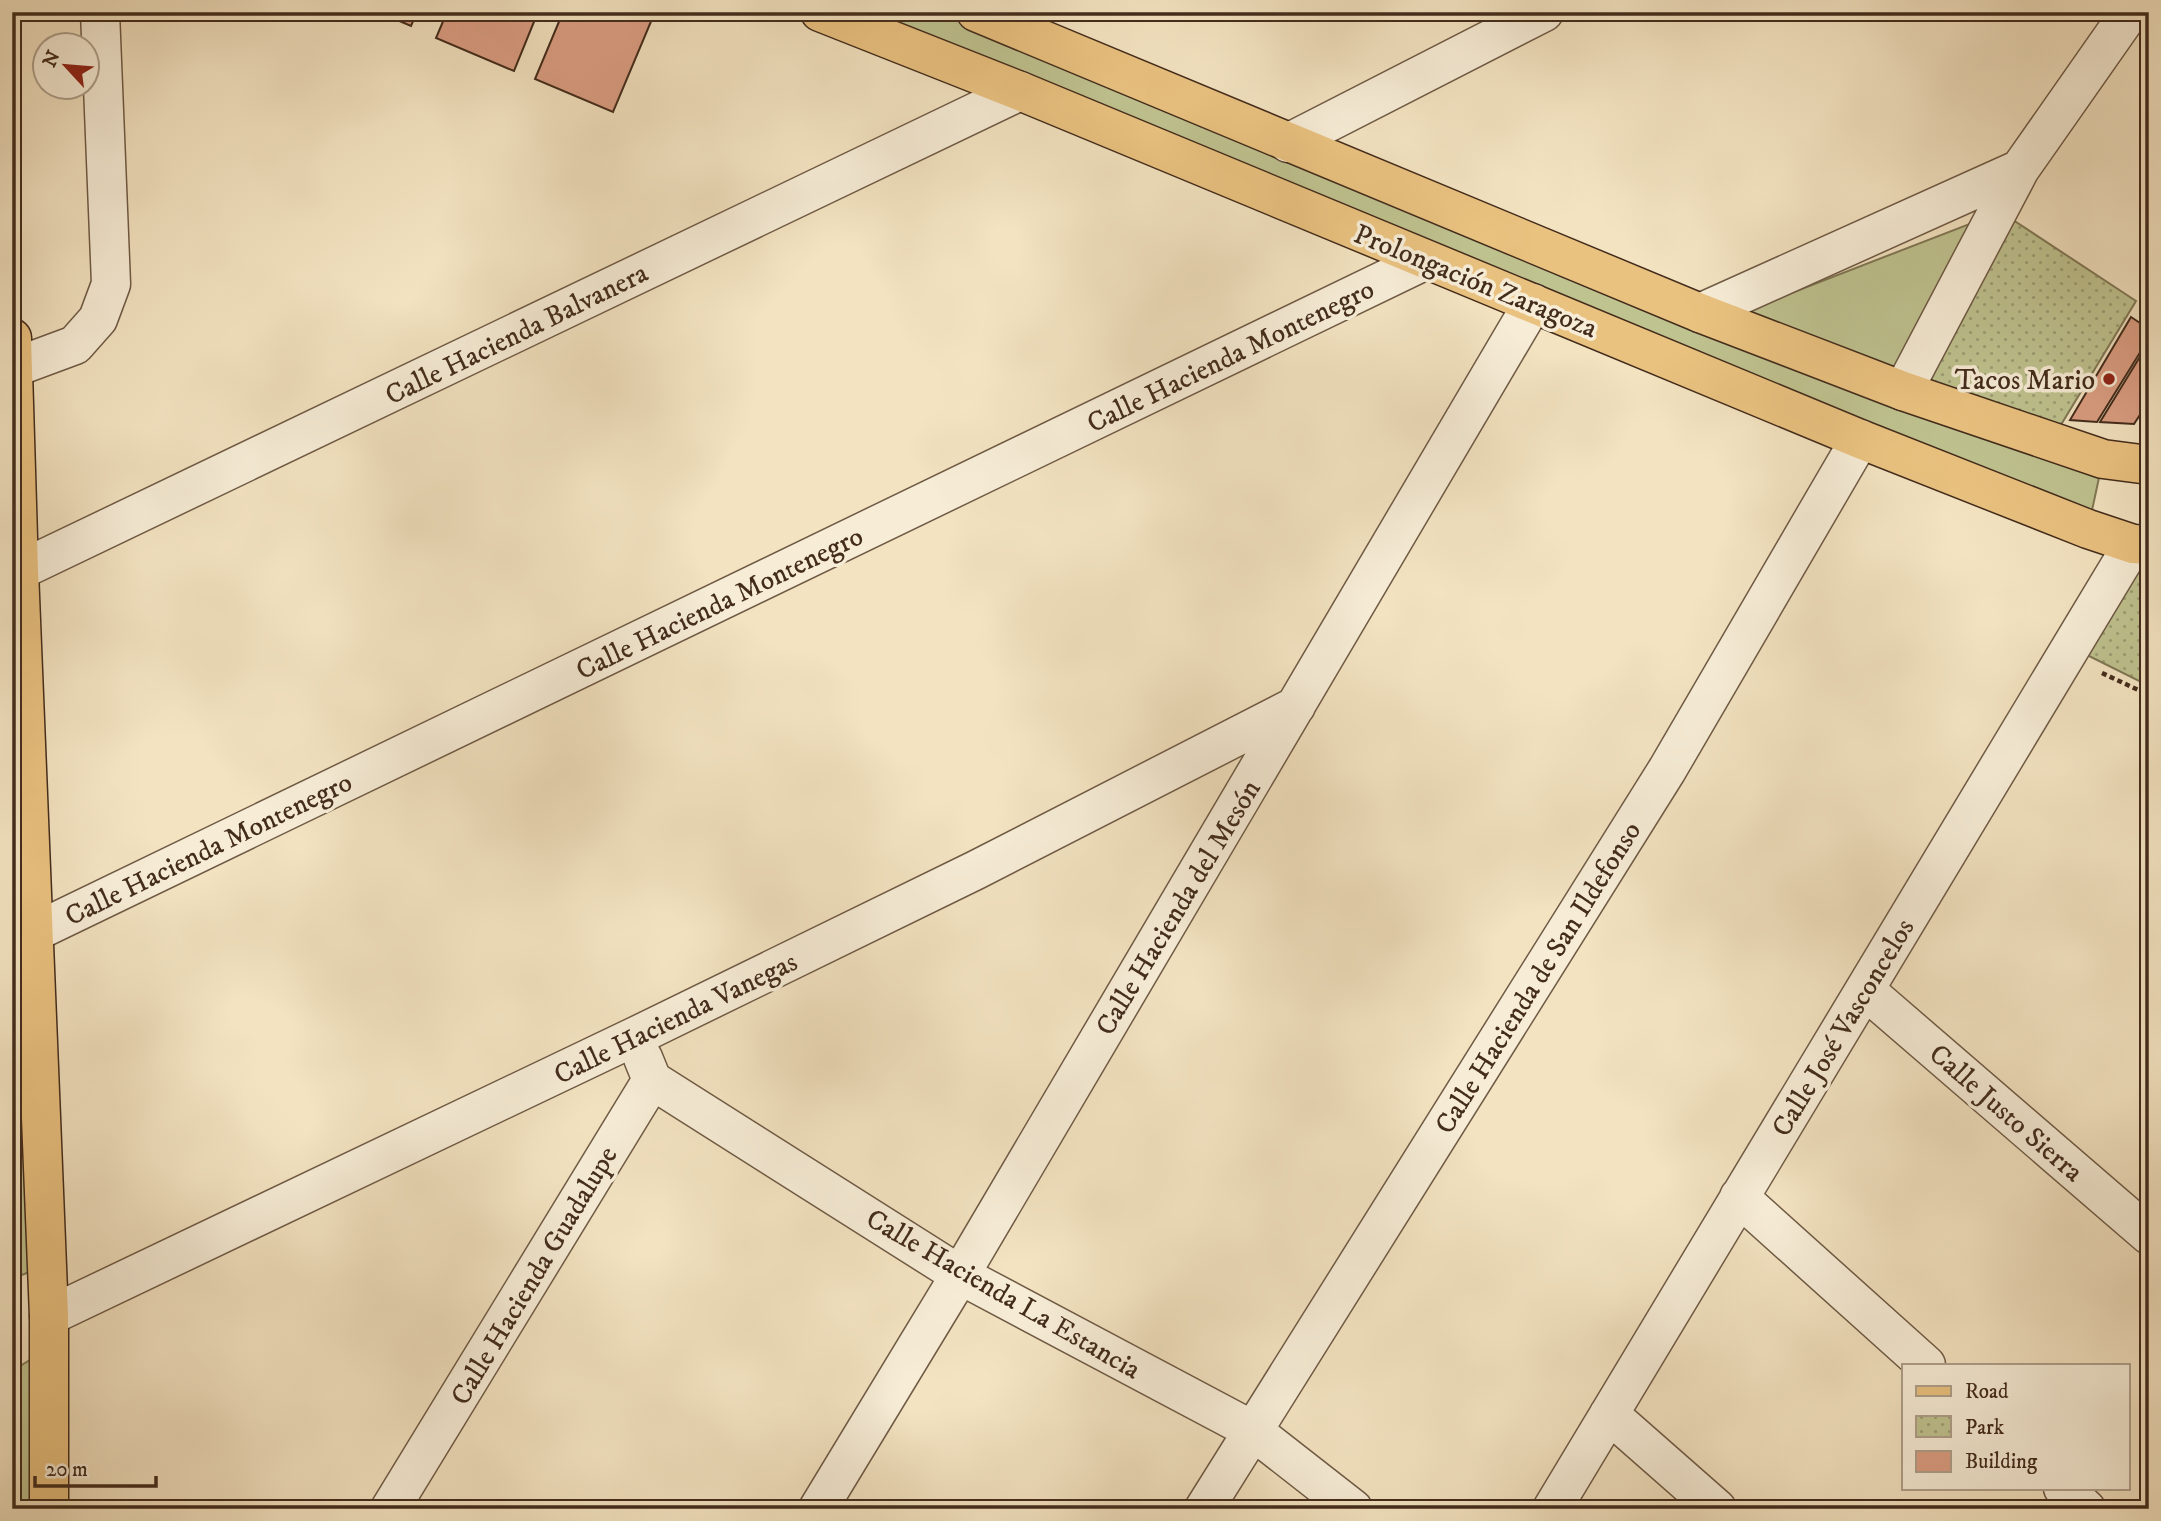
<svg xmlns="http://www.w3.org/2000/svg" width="2161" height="1521" viewBox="0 0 2161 1521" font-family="'IM FELL DW Pica',serif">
<defs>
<pattern id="park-dots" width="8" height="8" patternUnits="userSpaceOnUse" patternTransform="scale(1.75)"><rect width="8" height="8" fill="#bfc390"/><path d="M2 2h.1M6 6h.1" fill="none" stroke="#9d9f75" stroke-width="1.8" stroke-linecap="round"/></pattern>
</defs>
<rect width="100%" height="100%" fill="#f3e3c1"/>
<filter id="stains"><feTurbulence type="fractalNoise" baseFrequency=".00286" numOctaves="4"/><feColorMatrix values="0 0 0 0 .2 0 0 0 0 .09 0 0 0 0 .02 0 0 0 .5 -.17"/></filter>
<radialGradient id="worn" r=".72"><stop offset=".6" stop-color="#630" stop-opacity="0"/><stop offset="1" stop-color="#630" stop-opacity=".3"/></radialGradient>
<!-- green -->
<path fill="#bfc390" stroke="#817856" stroke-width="2" d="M 820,12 L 976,12 L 2103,459 L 2088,529 Z
M 1972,223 L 1897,375 L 1737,314 Z
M 22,978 L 34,1270 L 12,1279 L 12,983 Z
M 38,1355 L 40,1509 L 12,1509 L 12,1371 Z"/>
<!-- park -->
<path fill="url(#park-dots)" stroke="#817856" stroke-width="2" d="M 2010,218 L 2136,301 L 2059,428 L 1927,383 Z
M 2136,561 L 2149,567 L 2149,686 L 2083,653 Z"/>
<!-- building -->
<path fill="#db9e83" stroke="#432c1c" stroke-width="2" d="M 378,12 L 417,12 L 411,26 Z
M 447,12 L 538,12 L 514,71 L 436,38 Z
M 563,12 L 655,12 L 613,112 L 535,79 Z
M 2131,317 L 2149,329 L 2149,338 L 2097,422 L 2070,420 Z
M 2149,342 L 2149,401 L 2134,424 L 2100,422 Z"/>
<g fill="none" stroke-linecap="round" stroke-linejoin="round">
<defs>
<path id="minor" d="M 1288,143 L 1544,12
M 1700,313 L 2020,169
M 13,368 L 75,345 L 98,319 L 111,284 L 100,12
M 1903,391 L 2020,169 L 2130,12
M 12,574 L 1020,91
M 12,943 L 1426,260
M 1865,990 L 2149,1235
M 652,1080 L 960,1275 L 1252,1430 L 1353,1509
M 1739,1197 L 1926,1365
M 49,1316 L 634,1037 L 976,870 L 1296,706
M 1609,1414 L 1717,1509
M 2063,1488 L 2086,1509
M 390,1509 L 652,1080 L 643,1058
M 818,1509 L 960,1275 L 1533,303
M 1204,1509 L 1667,770 L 1860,439
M 1552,1509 L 2133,544 L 2149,553"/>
<path id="major" d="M 820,12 L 1020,91 L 1860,439 L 2088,529 L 2133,544 L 2149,545
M 976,12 L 1700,313 L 1903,391 L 2103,459 L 2149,465
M 12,338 L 19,571 L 49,1316 L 49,1509"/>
</defs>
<!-- minor casing -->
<use href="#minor" stroke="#6f5a45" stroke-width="41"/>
<!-- major casing -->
<use href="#major" stroke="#432c1c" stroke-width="41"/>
<!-- path -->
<path stroke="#432c1c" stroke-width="4.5" stroke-dasharray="5 3.5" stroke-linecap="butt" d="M 2102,673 L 2149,695"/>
<!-- minor -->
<use href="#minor" stroke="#f7edd7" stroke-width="38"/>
<!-- major -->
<use href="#major" stroke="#eac280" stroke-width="38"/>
</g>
<!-- markers -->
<circle fill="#8f2418" stroke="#f7edd7" stroke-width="2.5" cx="2109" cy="379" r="7"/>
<g text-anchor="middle" stroke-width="7" stroke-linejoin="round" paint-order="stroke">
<!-- street labels -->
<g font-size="28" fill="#432c1c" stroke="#f7edd7">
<text transform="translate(1476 280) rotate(22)" y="10">Prolongación Zaragoza</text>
<text transform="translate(516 333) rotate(-26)" y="10">Calle Hacienda Balvanera</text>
<text transform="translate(1230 355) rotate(-26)" y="10">Calle Hacienda Montenegro</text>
<text transform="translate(719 602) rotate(-26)" y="10">Calle Hacienda Montenegro</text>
<text transform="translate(208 848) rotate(-26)" y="10">Calle Hacienda Montenegro</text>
<text transform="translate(1177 907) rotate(-59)" y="10">Calle Hacienda del Mesón</text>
<text transform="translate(1537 977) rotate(-58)" y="10">Calle Hacienda de San Ildefonso</text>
<text transform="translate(675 1017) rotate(-26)" y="10">Calle Hacienda Vanegas</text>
<text transform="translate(1842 1027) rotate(-59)" y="10">Calle José Vasconcelos</text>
<text transform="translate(2007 1112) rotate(41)" y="10">Calle Justo Sierra</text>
<text transform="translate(533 1275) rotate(-59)" y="10">Calle Hacienda Guadalupe</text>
<text transform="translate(1004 1293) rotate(30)" y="10">Calle Hacienda La Estancia</text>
</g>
<!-- poi labels -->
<g font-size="28" fill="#432c1c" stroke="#f7edd7" text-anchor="end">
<text x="2095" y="389">Tacos Mario</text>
</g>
</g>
<!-- margin -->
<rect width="2161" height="1521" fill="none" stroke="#f3e3c1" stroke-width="42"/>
<rect x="14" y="14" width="2133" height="1493" fill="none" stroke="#432c1c" stroke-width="3.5"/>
<rect x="21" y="21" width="2119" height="1479" fill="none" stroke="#432c1c" stroke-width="2"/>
<!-- legend -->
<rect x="1902" y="1364" width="228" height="126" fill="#f7edd7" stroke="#afa08c" stroke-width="2"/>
<rect x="1916" y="1386" width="35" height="10" fill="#eac280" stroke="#afa08c" stroke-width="2"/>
<text x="1965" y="1398" font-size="21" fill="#432c1c">Road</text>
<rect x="1916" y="1416" width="35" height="21" fill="url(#park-dots)" stroke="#afa08c" stroke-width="2"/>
<text x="1965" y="1434" font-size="21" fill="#432c1c">Park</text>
<rect x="1916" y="1451" width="35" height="21" fill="#db9e83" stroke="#afa08c" stroke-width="2"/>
<text x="1965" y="1468" font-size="21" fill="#432c1c">Building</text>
<!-- north arrow -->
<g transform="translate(66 66) rotate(296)"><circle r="33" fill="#f7edd7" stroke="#afa08c" stroke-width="2"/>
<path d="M0-5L12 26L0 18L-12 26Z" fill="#8f2418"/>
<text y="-10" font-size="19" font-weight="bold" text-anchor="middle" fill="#432c1c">N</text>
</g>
<!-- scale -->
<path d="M35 1476v10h121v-10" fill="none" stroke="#432c1c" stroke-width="3.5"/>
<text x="46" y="1476" font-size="21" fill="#432c1c" stroke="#f7edd7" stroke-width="5" paint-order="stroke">20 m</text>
<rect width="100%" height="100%" filter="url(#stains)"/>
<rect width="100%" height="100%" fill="url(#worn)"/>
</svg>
